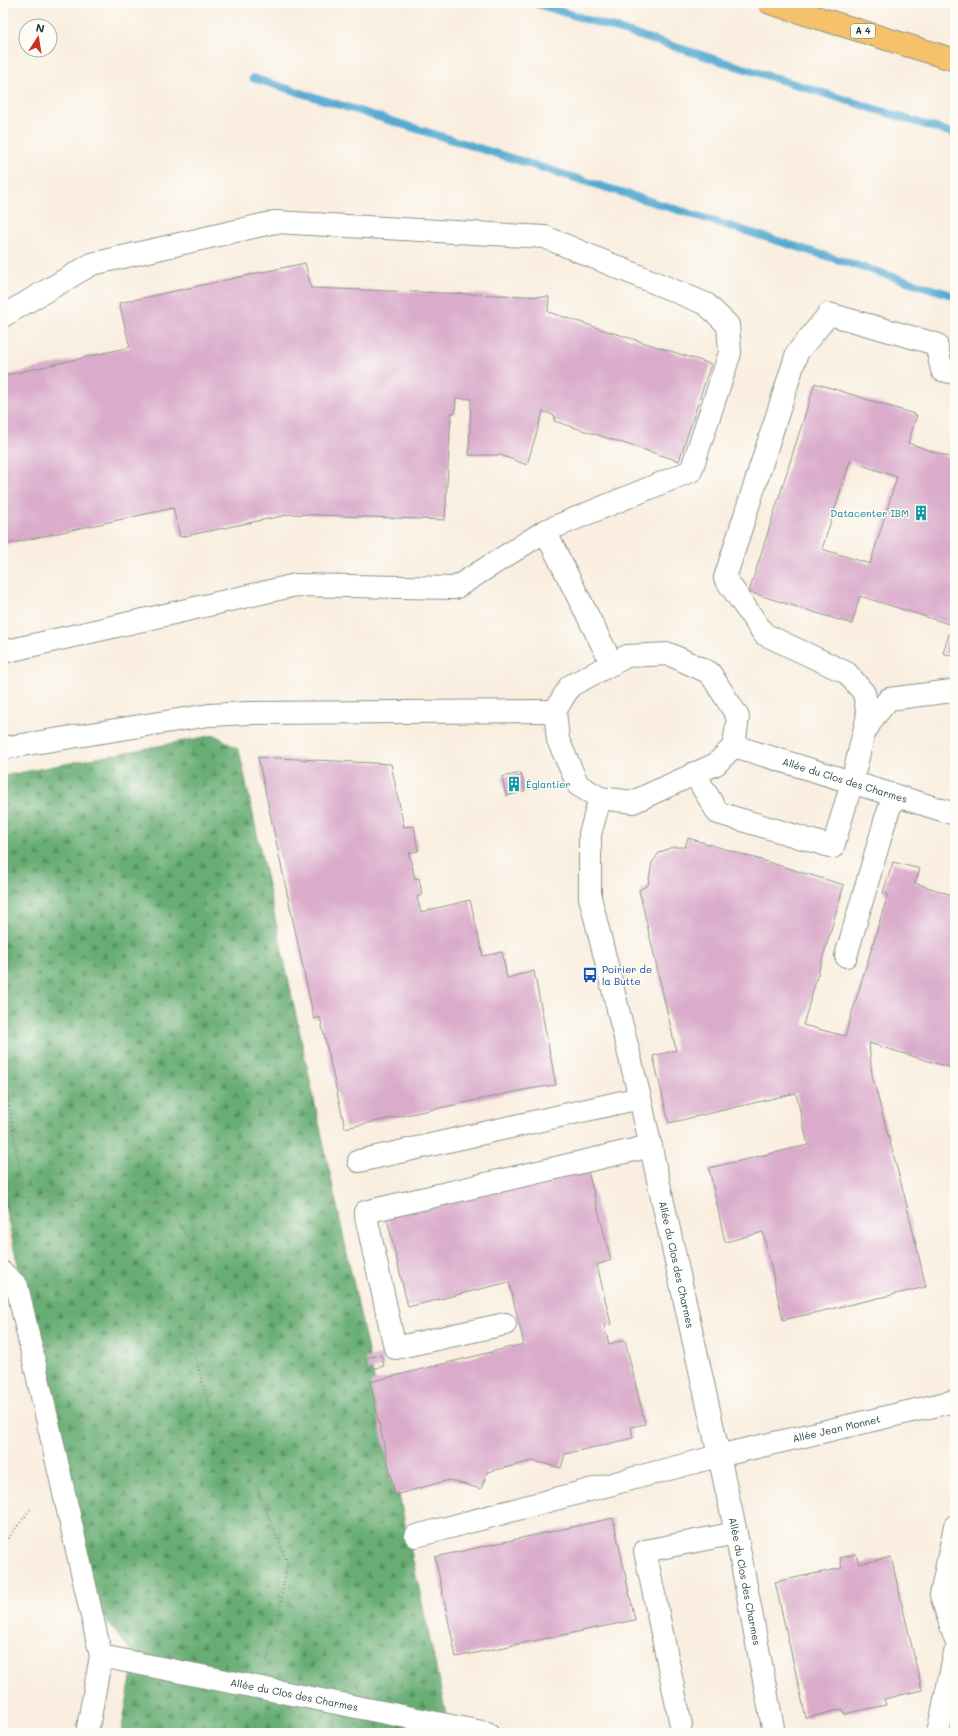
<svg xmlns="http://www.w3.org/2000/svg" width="958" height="1736" viewBox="0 0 958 1736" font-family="Mali,sans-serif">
<defs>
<pattern id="forest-firs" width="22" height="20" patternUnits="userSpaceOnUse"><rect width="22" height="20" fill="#68ad73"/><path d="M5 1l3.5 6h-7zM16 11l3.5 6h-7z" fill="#558e5f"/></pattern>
</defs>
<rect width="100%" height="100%" fill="#fdfcf7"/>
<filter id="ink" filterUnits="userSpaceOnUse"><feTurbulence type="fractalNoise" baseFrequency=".025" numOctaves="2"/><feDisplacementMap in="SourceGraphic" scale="8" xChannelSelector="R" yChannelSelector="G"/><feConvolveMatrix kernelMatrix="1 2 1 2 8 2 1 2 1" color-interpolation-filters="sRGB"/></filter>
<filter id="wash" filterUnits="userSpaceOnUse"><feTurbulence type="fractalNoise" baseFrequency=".012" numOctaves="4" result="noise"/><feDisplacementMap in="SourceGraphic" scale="16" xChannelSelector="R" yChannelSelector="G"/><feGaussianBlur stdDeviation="0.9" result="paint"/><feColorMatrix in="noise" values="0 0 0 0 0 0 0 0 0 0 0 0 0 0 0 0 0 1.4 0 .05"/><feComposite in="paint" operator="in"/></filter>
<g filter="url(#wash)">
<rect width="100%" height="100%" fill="#f9eedf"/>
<!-- forest -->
<path fill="url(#forest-firs)" stroke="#447554" d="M 215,735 L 239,750 L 450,1733 L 121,1733 L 135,1656 L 92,1603 L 3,1197 L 3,776 Z"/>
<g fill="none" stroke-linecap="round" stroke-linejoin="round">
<!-- stream -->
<path stroke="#54aad1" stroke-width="8" d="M 534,3 L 955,134
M 253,78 L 955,296"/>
</g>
<g id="blocks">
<!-- building -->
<path fill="#daabcb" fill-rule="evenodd" d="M 305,263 L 311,288 L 549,297 L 548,312 L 711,364 L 679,461 L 554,421 L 555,416 L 543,411 L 527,465 L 500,455 L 469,455 L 471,399 L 456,398 L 455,413 L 451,413 L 445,520 L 292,514 L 180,537 L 173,508 L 3,545 L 3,376 L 130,347 L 119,303 Z
M 815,383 L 917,415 L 908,443 L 955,459 L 955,657 L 943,653 L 952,625 L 860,596 L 852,624 L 749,592 ZM 850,461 L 897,477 L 870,564 L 822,549 Z
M 258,757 L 391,764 L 404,827 L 414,826 L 418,851 L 409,853 L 415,879 L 419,878 L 422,895 L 417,897 L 421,912 L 470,900 L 483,956 L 502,952 L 507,978 L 534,971 L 556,1085 L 529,1089 L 345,1128 L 320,1017 L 314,1019 Z
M 521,773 L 525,791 L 506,796 L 502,777 Z
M 688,838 L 844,885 L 803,1025 L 845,1036 L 888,894 L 883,893 L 893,862 L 920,869 L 915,883 L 955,896 L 955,1069 L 869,1043 L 872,1075 L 905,1198 L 926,1287 L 783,1320 L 763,1232 L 725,1242 L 709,1168 L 808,1145 L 796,1093 L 669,1123 L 653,1056 L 676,1050 L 639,890 L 648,885 L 652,863 L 659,853 L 672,847 L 685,847 Z
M 588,1171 L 611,1260 L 597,1265 L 611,1324 L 604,1325 L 609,1344 L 625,1340 L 645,1424 L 631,1427 L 633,1438 L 565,1454 L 561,1468 L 533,1461 L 487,1472 L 481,1489 L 449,1480 L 395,1495 L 370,1382 L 524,1344 L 509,1282 L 408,1307 L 386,1214 Z
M 381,1355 L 384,1366 L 368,1370 L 365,1358 Z
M 613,1518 L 635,1620 L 456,1657 L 435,1557 Z
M 856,1554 L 859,1564 L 891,1557 L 922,1690 L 884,1699 L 886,1705 L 844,1714 L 843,1709 L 806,1718 L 775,1582 L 842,1568 L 840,1558 Z"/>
</g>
</g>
<g filter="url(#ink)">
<use href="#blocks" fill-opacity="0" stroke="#8c968a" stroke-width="1"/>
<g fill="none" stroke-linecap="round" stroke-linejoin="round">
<defs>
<g id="minor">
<path d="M 3,316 L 92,264 L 275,222 L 545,237 L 706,304 L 728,325 L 730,353 L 691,471 L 545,531 L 455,588 L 296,585 L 3,652"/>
<path d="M 545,531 L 612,664"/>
<path d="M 669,654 L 710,673 L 738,717 L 734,746 L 716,764 L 633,802 L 600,798 L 578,785 L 558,740 L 555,711 L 570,686 L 627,656 Z"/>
<path d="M 865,732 L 873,718 L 889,699 L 952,691 L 955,692"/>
<path id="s1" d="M 734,746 L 955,814"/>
<path d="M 3,748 L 209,715 L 249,713 L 555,711"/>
<path d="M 694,773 L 718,813 L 833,847 L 852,782 L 868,715 L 864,693 L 847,673 L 764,634 L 725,578 L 797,353 L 829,314 L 936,344 L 942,370 L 955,373"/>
<path id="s2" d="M 600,798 L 590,834 L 590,897 L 640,1098 L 736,1533 L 774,1733"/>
<path d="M 846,956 L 885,821 L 894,795"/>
<path d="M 359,1161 L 640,1098"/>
<path d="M 3,1273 L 17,1286 L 101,1656 L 87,1733"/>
<path d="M 505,1324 L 395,1348 L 365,1212 L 651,1146"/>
<path d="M 955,1526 L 941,1595 L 955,1638"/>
<path id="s3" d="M 416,1536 L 718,1456 L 955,1401"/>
<path id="s4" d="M 101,1656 L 487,1733"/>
<path d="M 681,1725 L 645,1551 L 736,1533"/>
<path d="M 938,1733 L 955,1653"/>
</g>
<path id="highway" d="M 770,3 L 955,60"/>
</defs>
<!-- minor casing -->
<use href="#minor" stroke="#8c968a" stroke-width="24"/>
<!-- highway casing -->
<use href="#highway" stroke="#8c968a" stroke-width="24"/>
<!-- path -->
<path stroke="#8c968a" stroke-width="2.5" stroke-dasharray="1 3" stroke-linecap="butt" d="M 3,1070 L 24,1197 L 166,1204 L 212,1275 L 189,1336 L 212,1416 L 258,1491 L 287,1562 L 278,1620 L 266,1663
M 3,1545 L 32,1507"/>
<!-- minor -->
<use href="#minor" stroke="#fff" stroke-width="22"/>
<!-- highway -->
<use href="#highway" stroke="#f5c16b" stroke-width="22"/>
</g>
</g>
<!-- icons -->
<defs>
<symbol id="building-bare" viewBox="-9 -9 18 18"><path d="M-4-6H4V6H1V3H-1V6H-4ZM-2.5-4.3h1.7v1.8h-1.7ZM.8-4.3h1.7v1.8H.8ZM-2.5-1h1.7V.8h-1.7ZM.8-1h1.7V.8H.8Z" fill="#0f9aa8" stroke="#fdfcf7" stroke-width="2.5" paint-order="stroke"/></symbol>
<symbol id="bus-bare" viewBox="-9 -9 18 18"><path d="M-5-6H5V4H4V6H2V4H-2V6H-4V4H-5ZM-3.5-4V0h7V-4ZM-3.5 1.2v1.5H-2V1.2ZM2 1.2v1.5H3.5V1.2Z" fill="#1a4fb4" stroke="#fdfcf7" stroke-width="2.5" paint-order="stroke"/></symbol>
</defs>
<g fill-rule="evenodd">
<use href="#building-bare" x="910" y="502" width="22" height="22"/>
<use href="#building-bare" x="503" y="773" width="22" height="22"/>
<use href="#bus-bare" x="579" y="964" width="22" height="22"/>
</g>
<g text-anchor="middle" stroke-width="3" stroke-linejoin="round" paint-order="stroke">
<!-- shield labels -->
<rect fill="#fdfcf7" stroke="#62766e" stroke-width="1" x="851" y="24" width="24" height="14" rx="3"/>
<g font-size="9" font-weight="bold" fill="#1f3d34">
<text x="863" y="34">A 4</text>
</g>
<!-- culture labels -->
<g font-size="10" fill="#0d838f" stroke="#fdfcf7" text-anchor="end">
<text x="909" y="517">Datacenter IBM</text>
<text x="526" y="788" text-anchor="start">Églantier</text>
</g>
<!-- street labels -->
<g font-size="10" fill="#1f3d34" stroke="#fdfcf7">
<text dy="4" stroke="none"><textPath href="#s1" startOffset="116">Allée du Clos des Charmes</textPath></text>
<text dy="4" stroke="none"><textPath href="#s2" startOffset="478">Allée du Clos des Charmes</textPath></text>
<text dy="4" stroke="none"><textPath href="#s3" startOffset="434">Allée Jean Monnet</textPath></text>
<text dy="4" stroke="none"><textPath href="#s2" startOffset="802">Allée du Clos des Charmes</textPath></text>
<text dy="4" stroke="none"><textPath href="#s4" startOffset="197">Allée du Clos des Charmes</textPath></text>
</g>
<!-- transit labels -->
<g font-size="10" fill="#164399" stroke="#fdfcf7" text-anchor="start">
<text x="602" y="973">Poirier de<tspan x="602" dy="12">la Butte</tspan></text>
</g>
</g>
<!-- margin -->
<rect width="958" height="1736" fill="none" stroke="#fdfcf7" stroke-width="16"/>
<!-- north arrow -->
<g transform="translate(38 38) rotate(12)"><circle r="19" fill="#fdfcf7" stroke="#a4b0a9"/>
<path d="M0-3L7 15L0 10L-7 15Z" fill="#c8321e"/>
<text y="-6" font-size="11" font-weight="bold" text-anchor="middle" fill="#1f3d34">N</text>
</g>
</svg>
